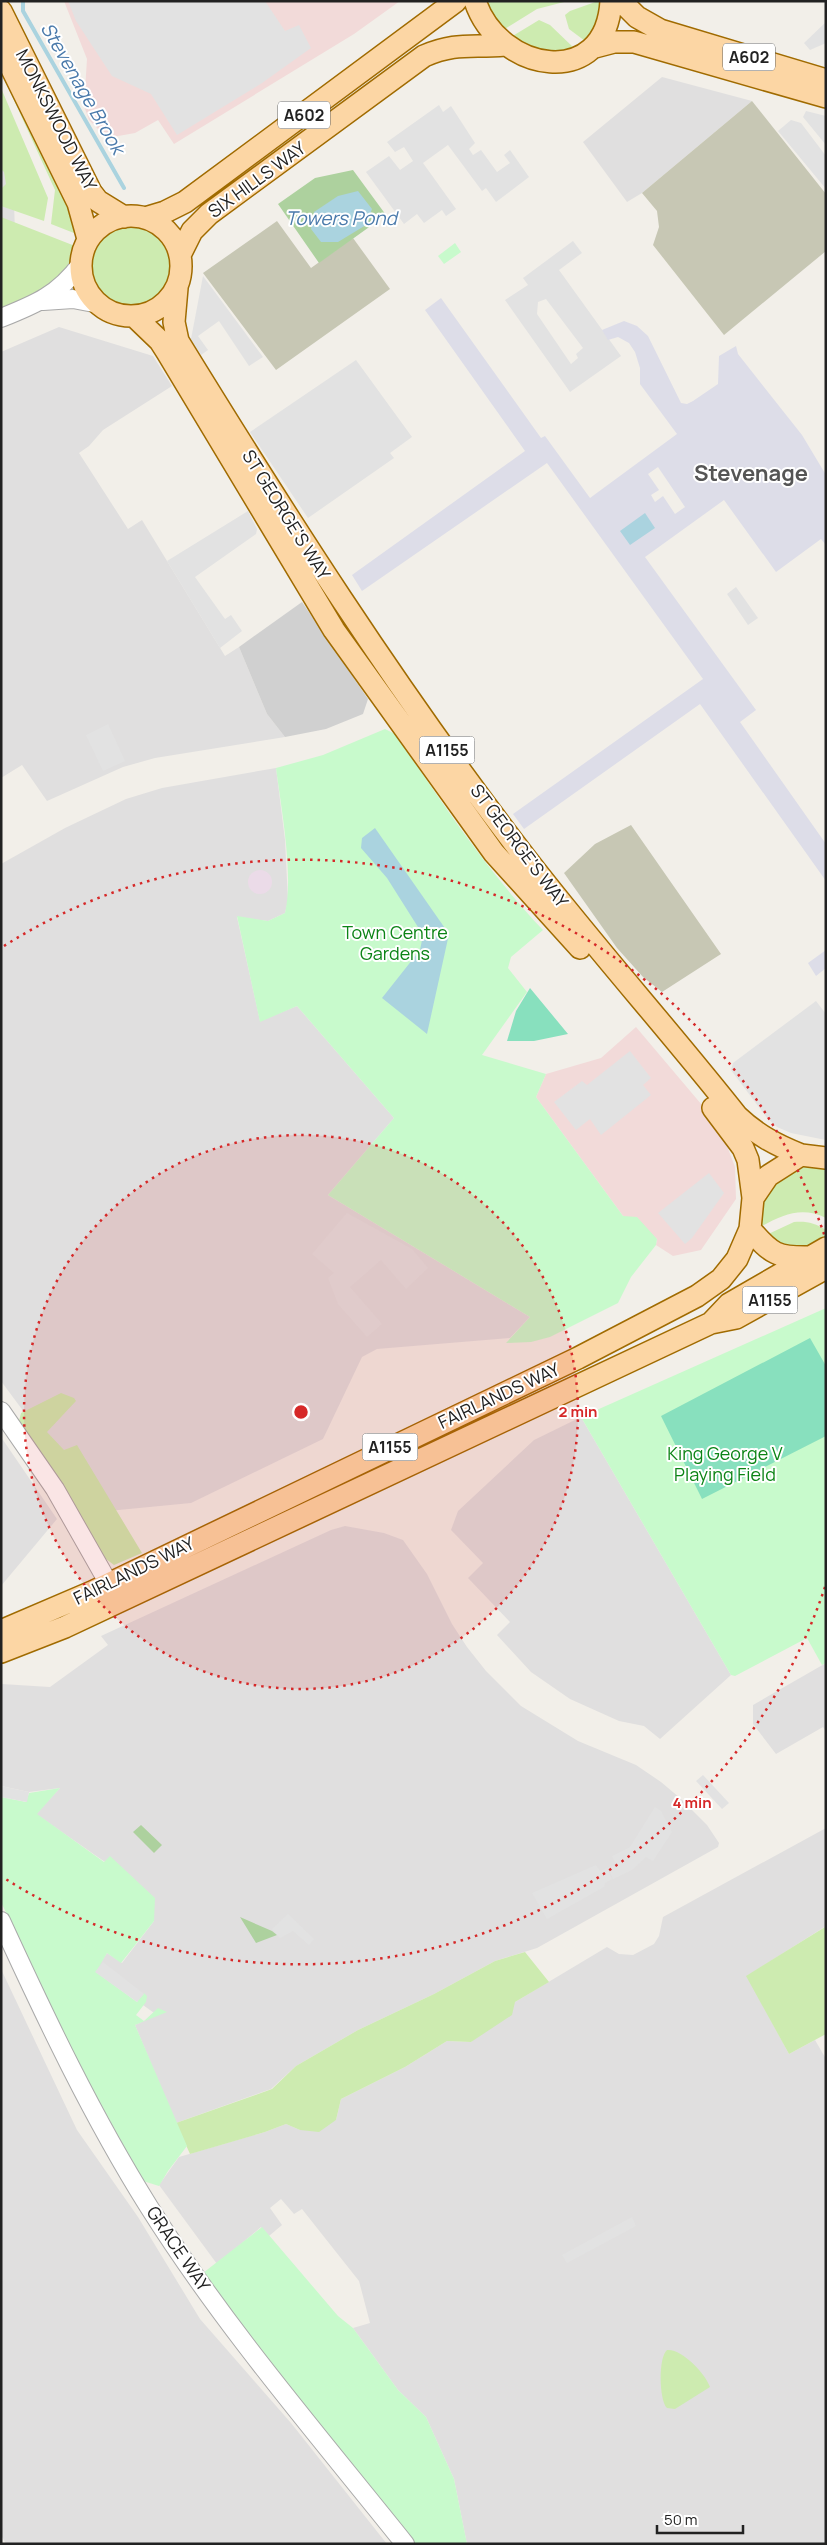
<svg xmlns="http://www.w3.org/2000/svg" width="827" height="2545" viewBox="0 0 827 2545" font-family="Manrope,sans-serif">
<rect width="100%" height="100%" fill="#f2efe9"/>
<!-- residential -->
<path fill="#e0dfdf" d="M 662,77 L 752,101 L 642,193 L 627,202 L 583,142 Z
M 1,152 L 13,172 L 15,233 L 1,244 Z
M 59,327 L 153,356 L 172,386 L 103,430 L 89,446 L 79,453 L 128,529 L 142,520 L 225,656 L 239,647 L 267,714 L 285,737 L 155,758 L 123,767 L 47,801 L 22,765 L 1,778 L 1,352 Z
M 276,768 L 285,840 L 288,901 L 285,913 L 268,921 L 237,917 L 260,1021 L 297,1006 L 394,1118 L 328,1195 L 530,1317 L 510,1338 L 377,1349 L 362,1357 L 323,1439 L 191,1503 L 98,1512 L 1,1381 L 1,864 L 65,828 L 126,799 L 162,788 Z
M 581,1417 L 731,1675 L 660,1739 L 644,1726 L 619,1721 L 570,1699 L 531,1672 L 497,1635 L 510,1622 L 468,1578 L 483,1563 L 451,1530 L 458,1511 L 534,1440 Z
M 1,1437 L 57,1519 L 1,1586 Z
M 345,1526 L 384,1533 L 403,1540 L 427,1574 L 452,1624 L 467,1647 L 486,1671 L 521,1706 L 578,1741 L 636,1765 L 661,1782 L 680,1798 L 707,1825 L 719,1843 L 718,1847 L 537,1948 L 495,1961 L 434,1994 L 358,2030 L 296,2066 L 271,2089 L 176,2123 L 135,2025 L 157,2015 L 95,1971 L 107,1953 L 122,1963 L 154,1921 L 154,1901 L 110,1857 L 105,1862 L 36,1814 L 60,1788 L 29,1792 L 1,1786 L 2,1684 L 50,1687 L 108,1645 L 101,1636 L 331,1530 Z
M 826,1663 L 826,1731 L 823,1727 L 776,1754 L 753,1724 L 753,1705 Z
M 826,1828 L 826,1926 L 747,1976 L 789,2054 L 815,2040 L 826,2059 L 826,2544 L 467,2544 L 454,2479 L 426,2417 L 398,2390 L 353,2328 L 370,2323 L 359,2281 L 302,2209 L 294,2214 L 281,2199 L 270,2208 L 282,2225 L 269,2236 L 261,2227 L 217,2264 L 159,2185 L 179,2157 L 265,2132 L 286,2124 L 300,2130 L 336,2120 L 341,2099 L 405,2067 L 447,2041 L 471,2042 L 515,2002 L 607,1947 L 619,1954 L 633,1955 L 654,1944 L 659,1936 L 663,1917 Z
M 1,1969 L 77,2130 L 138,2217 L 200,2319 L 291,2423 L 387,2544 L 6,2544 L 1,2535 Z"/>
<!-- commercial -->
<path fill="#f2dad9" d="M 64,1 L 400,1 L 354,34 L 174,144 L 158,120 L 135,133 L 107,138 L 89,120 L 84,106 L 87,59 Z
M 636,1027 L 729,1137 L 727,1146 L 735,1167 L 736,1199 L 701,1250 L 673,1256 L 656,1245 L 657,1239 L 623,1216 L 536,1097 L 546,1074 L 601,1058 Z"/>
<!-- industrial -->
<path fill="#ebdbe8" d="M248 882a12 12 0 1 1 24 0a12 12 0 1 1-24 0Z"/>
<!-- religious -->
<path fill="#d0d0d0" d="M 302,602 L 368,699 L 363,714 L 326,729 L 285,737 L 267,714 L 239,647 Z"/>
<!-- construction -->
<path fill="#c7c7b4" d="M 752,101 L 826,194 L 826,251 L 724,335 L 653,245 L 659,227 L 657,211 L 642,193 Z
M 277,221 L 311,268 L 353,238 L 390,289 L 276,370 L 203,273 Z
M 631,825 L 721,954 L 662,992 L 643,977 L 617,948 L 564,873 L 595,844 Z"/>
<!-- grass -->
<path fill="#cdebb0" d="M 484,1 L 568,1 L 537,9 L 503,30 Z
M 598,1 L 602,1 L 595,30 L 585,41 L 569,29 L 565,15 L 570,11 Z
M 539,20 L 550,25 L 574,48 L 541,54 L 511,37 Z
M 2,74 L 73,200 L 79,235 L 51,224 L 55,190 Z
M 1,88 L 48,198 L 44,221 L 1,206 L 1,189 L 6,184 L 4,172 L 1,169 Z
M 1,217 L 75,246 L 71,265 L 61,280 L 1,312 Z
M90 264a42 42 0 1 1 84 0a42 42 0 1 1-84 0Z
M 826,1165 L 826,1218 C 801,1206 783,1215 760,1227 L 761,1204 L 772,1184 L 799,1166 Z
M 794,1222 C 807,1221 815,1223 826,1230 L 826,1235 L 797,1251 L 764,1236 Z
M 61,1393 L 74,1398 L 76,1401 L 47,1432 L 64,1450 L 77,1445 L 142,1553 L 114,1565 L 106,1559 L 18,1425 L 21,1413 Z
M 825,1927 L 826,2034 L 789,2054 L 746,1976 Z
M 525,1952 L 549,1982 L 515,2002 L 512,2015 L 471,2042 L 447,2041 L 405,2067 L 341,2099 L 336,2120 L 319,2132 L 300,2130 L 286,2124 L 265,2132 L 190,2154 L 176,2123 L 272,2089 L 296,2066 L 358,2030 L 434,1994 L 495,1961 Z
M 667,2350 C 681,2348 706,2374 710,2387 L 675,2409 L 667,2408 C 659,2400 658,2358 667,2350 Z"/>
<!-- forest -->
<path fill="#add19e" d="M 353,170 L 386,215 L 319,263 L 278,204 L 315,178 Z
M 141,1825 L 162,1845 L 154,1853 L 133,1832 Z
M 240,1917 L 272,1931 L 277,1935 L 256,1943 Z"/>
<!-- park -->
<path fill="#c8facc" d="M 455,243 L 461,252 L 444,264 L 438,256 Z
M 385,729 L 395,734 C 442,802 486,870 543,930 L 511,957 L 508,968 L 527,992 L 482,1055 L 546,1074 L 536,1097 L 623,1216 L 637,1217 L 657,1239 L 656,1245 L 631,1277 L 618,1303 L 550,1337 L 531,1342 L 506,1343 L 530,1317 L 328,1195 L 394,1118 L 297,1006 L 260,1022 L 237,916 L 268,921 L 285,913 C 294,876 281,807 276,768 L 323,755 Z
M 826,1308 L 826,1663 L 822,1665 L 807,1638 L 735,1676 L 731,1675 L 581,1417 Z
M 60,1788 L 37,1814 L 104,1862 L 110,1856 L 155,1898 L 154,1921 L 121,1963 L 107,1953 L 96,1972 L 137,2002 L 144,1993 L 147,1996 L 146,2002 L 136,2015 L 144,2021 L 158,2008 L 167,2012 L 135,2025 L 187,2146 L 168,2171 L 159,2186 L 143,2181 L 70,2048 L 1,1902 L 1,1797 L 26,1802 L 29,1793 Z
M 262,2227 L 338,2316 L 353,2328 L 398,2390 L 426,2417 L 454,2479 L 467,2544 L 415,2544 L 302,2403 L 203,2273 Z"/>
<!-- pitch -->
<path fill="#88e0be" d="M 530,988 L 568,1034 L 534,1041 L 507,1041 L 516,1011 Z
M 810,1338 L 826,1366 L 826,1436 L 702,1499 L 661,1416 Z"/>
<!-- parking -->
<path fill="#e2e2e2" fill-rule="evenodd" d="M 68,1 L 265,1 L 285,31 L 299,25 L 311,48 L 262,83 L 177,135 L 151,94 L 112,76 L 76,21 Z
M 826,22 L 826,43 L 810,50 L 804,43 Z
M 439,105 L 443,112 L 451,106 L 475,143 L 469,149 L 473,155 L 481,150 L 497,172 L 510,163 L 504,155 L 510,150 L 529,177 L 496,202 L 486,188 L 482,191 L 448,145 L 423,163 L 456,209 L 446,216 L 442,210 L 424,223 L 417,214 L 404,224 L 366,172 L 389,156 L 400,170 L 413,161 L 404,147 L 395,152 L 387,142 Z
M 806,111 L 826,116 L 826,145 L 803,117 Z
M 791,120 L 801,123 L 826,156 L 826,189 L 778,131 Z
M 573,241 L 582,253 L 559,270 L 621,356 L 570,392 L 505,300 L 528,285 L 523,278 ZM 546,299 L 583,348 L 576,354 L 578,358 L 571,364 L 537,314 L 538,302 Z
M 203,276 L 263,357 L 249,366 L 219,321 L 198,336 L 208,350 L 201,355 L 191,339 Z
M 356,360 L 412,437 L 390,453 L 394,458 L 308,518 L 250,432 Z
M 248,511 L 257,529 L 256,534 L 195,577 L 225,619 L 231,615 L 242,631 L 220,648 L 167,561 Z
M 736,587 L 758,618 L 748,625 L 727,594 Z
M 108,724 L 125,761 L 103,771 L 86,735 Z
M 816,1001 L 826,1014 L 826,1140 L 791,1133 L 777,1127 L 767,1118 L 731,1070 L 733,1063 Z
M 630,1051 L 651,1078 L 643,1085 L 651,1095 L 601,1135 L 590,1119 L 576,1130 L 554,1102 L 582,1081 L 587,1085 Z
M 709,1173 L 724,1193 L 692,1238 L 685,1244 L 658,1213 Z
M 347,1213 L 412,1249 L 428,1268 L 406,1289 L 381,1260 L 350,1287 L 382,1324 L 367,1337 L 338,1304 L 328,1278 L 334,1273 L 312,1254 Z
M 703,1775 L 729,1803 L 722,1809 L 696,1781 Z
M 1,1786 L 29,1792 L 27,1802 L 1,1797 Z
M 655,1807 L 661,1811 L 672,1832 L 653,1861 L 646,1857 L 632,1870 L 613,1879 L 608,1868 L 616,1864 L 612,1856 L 630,1847 Z
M 596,1865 L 600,1871 L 607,1868 L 612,1879 L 605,1883 L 604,1887 L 547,1919 L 532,1893 Z
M 288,1914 L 314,1939 L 309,1945 L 293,1931 L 280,1938 L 272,1929 Z
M 103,1962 L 144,1994 L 137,2002 L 95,1972 Z
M 632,2217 L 636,2226 L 567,2263 L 562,2255 Z"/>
<!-- plaza -->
<path fill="#dddde8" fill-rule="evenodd" d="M 441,298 L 541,438 L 545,436 L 590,498 L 677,434 L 640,384 L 640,368 L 635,352 L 629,343 L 618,337 L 608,340 L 602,330 L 624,321 L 637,326 L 648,336 L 681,403 L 687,404 L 693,401 L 718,384 L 719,356 L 736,346 L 738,354 L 802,435 L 826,475 L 826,545 L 821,539 L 776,572 L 724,500 L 645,557 L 756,710 L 740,722 L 826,844 L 826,881 L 700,704 L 524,829 L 513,814 L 703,679 L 547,463 L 362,591 L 352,575 L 525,451 L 425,310 ZM 658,467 L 685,507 L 675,514 L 663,496 L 655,502 L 651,495 L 659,490 L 648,474 Z
M 826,950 L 826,968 L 816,976 L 808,963 Z"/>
<!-- water -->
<path fill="#aad3df" d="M 358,191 L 372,209 L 366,225 L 338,242 L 321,242 L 311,229 L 314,212 L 338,196 Z
M 645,513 L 655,528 L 630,545 L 620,531 Z
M 375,828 L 449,934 L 427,1034 L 382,998 L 420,950 L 423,935 L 387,878 L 361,848 L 362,838 Z"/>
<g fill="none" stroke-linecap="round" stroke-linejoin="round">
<!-- stream -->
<path stroke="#aad3df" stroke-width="4" d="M 23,1 L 23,11 L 124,188"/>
<defs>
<path id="tertiary" d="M 43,301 L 73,299 L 99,304
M 1,318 C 36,304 58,295 81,264
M 1,1411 L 55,1489 L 109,1584
M 1,1921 C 46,2019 92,2116 149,2207 C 224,2326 317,2434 405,2544"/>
<path id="primary" d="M 475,1 C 499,73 606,91 611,1
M 621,1 L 637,17 L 660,30 L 826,80
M 1,11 L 91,192 L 98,201 L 124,217
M 1,47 L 78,203 L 88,239
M 595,47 L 614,42 L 634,42 L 826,97
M81 266a50 50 0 1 1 100 0a50 50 0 1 1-100 0Z
M 145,218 L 165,212 L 185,202 L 456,1
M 180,255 L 192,231 L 209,214 L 424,56 C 457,42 471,48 505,45
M 177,288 L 174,322 L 178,341 C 285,515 394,686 518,848 C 588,940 666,1026 737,1116 C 757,1135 776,1145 801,1155
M 134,316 L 160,341 L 167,352 L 334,630 L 494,853 L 580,948
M 713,1108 L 743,1148 L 748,1160 L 753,1198
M 750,1229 C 771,1254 777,1258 811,1257
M 711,1323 L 729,1304 L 826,1248
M 1,1631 L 92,1592 L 578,1358 L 697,1296 L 721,1279 L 737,1259 L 750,1229 L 753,1198 L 768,1176 L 801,1155 L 826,1158
M 1,1652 L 65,1627 L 711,1323 L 736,1318 L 826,1268"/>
</defs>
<!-- tertiary casing -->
<use href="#tertiary" stroke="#a9a9a9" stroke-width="20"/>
<!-- primary casing -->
<use href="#primary" stroke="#a06b00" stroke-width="24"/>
<!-- tertiary -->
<use href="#tertiary" stroke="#fff" stroke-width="18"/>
<!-- primary -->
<use href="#primary" stroke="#fcd6a4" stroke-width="21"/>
</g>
<!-- distance rings -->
<circle cx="301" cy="1412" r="277" fill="#d62828" fill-opacity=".12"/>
<g fill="none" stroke="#d62828" stroke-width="2.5" stroke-dasharray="2.5 5">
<circle cx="301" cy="1412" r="277"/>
<path d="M825 1587A553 553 0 0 1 4 1878M4 946A553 553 0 0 1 825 1237"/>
</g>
<g text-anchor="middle" stroke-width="4" stroke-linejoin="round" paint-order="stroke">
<!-- shield labels -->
<g fill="#fff" stroke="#646464" stroke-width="1">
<rect x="723" y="43.5" width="52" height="27" rx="4"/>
<rect x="278" y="101.5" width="52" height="27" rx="4"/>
<rect x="419.5" y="736.5" width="55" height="27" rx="4"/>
<rect x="742.5" y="1286.5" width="55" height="27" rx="4"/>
<rect x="362.5" y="1433.5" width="55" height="27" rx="4"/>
</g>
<g font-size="16" font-weight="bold" fill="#222">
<text x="749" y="63">A602</text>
<text x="304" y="121">A602</text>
<text x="447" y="756">A1155</text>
<text x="770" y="1306">A1155</text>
<text x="390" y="1453">A1155</text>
</g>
<!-- street labels -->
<g font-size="18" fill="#222" stroke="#fff">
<text transform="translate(56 120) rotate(63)" y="6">MONKSWOOD WAY</text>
<text transform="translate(257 180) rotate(-36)" y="6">SIX HILLS WAY</text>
<text transform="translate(286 515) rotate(58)" y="6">ST GEORGE'S WAY</text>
<text transform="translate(519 846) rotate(53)" y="6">ST GEORGE'S WAY</text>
<text transform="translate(499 1396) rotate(-25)" y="6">FAIRLANDS WAY</text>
<text transform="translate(134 1571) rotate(-26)" y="6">FAIRLANDS WAY</text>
<text transform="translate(178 2249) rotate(56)" y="6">GRACE WAY</text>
</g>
<!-- park labels -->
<g font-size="18" fill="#0c8416" stroke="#fff">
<text x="395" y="939">Town Centre<tspan x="395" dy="21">Gardens</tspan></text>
<text x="725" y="1460">King George V<tspan x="725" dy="21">Playing Field</tspan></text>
</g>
<!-- water labels -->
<g font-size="19" font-style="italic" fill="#4a7aab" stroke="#fff">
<text transform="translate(83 88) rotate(60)" y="7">Stevenage Brook</text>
<text x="341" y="225">Towers Pond</text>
</g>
<!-- district labels -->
<g font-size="22" font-weight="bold" fill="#555" stroke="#fff">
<text x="751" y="481">Stevenage</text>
</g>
</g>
<circle cx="301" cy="1412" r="8" fill="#d62828" stroke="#fff" stroke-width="2.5"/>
<g font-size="15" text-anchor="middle" font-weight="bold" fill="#d62828" stroke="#fff" stroke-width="4" stroke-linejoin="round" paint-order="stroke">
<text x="578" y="1417">2 min</text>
<text x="692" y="1808">4 min</text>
</g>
<!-- border -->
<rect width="827" height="2545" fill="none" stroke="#222222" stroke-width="5"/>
<!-- scale -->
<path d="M657 2525v8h86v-8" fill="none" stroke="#222222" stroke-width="2.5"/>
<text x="664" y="2525" font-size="15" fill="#222222" stroke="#ffffff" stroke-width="4" paint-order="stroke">50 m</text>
</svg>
